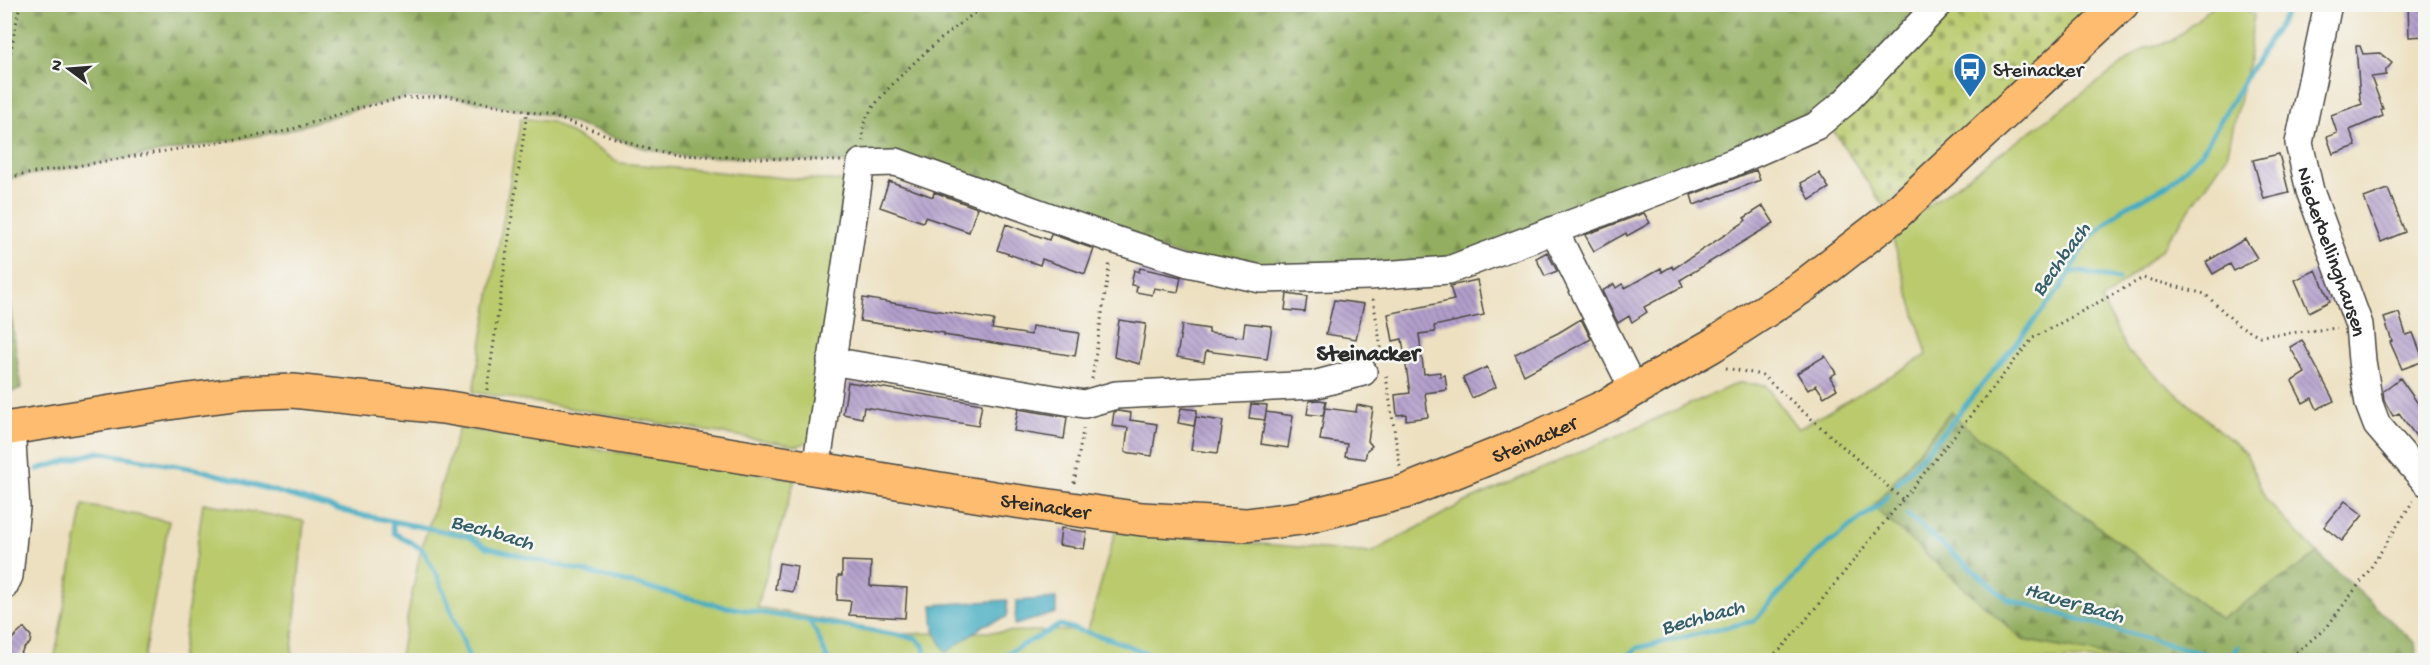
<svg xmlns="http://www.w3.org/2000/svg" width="2430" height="665" viewBox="0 0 2430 665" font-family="'Gochi Hand',sans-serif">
<defs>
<pattern id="forest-firs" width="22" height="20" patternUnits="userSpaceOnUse" patternTransform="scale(1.5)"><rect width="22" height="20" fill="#93ae60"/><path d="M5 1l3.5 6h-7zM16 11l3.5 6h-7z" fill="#788e4f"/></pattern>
<pattern id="cemetery-stones" width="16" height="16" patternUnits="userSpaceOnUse" patternTransform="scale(1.5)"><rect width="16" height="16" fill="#baca6d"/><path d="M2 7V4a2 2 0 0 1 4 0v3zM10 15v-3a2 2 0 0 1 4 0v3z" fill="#97a45a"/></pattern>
<pattern id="building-back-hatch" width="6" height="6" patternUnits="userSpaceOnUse" patternTransform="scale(1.5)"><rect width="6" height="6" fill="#b39fcc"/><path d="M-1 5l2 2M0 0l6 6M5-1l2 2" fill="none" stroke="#9282a6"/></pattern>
</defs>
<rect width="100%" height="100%" fill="#f6f6f2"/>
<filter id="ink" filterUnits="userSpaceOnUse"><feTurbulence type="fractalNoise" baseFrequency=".0167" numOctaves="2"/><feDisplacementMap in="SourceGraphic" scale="12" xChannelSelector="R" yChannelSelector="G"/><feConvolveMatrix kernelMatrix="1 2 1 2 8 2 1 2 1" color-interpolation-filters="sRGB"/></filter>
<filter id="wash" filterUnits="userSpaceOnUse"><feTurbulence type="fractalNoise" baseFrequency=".008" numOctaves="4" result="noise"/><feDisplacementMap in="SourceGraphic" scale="24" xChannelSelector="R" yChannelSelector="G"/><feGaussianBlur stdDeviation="1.35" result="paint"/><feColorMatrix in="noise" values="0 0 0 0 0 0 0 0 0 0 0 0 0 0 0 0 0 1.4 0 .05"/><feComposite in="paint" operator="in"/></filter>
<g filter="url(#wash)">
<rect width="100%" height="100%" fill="#ede0c0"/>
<!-- green -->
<path fill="#baca6d" stroke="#727a4c" stroke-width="1.5" d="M 2214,5 L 2240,5 L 2254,15 L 2247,66 L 2227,156 L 2160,251 L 2102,301 L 2128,352 L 2246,453 L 2266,500 L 2318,554 L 2221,619 L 1964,426 L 1951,411 L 2023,640 L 2130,660 L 399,660 L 420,553 L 459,428 L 795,479 L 757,607 L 896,634 L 1088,630 L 1115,532 L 1371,553 L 1463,503 L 1738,383 L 1765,385 L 1798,429 L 1927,355 L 1891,233 L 2145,48 L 2172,41 Z
M 521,118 L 552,122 L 620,163 L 785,178 L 844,181 L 810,441 L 798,446 L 473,392 Z
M 203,503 L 304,521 L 291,660 L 181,660 Z
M 83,505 L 169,521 L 143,660 L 79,660 L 55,656 Z"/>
<!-- forest -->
<path fill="url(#forest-firs)" stroke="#5f6c46" stroke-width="1.5" d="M 5,5 L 1928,5 L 1822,115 L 1449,270 L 1261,279 L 861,163 L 675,155 L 644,148 L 552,116 L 448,96 L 404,98 L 359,108 L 286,131 L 11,178 L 5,188 Z
M 4,262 L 21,388 L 5,395 L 4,395 Z
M 1951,411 L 1964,426 L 2221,619 L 2318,554 L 2415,643 L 2417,660 L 2130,660 L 2023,640 L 1873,507 Z"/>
<!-- cemetery -->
<path fill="url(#cemetery-stones)" stroke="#727a4c" stroke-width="1.5" d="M 1949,5 L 2096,5 L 1923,175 L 1883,206 L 1831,127 Z"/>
<!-- water -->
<path fill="#42abc1" stroke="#366b76" stroke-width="1.5" d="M 1056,598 L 1056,613 L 1015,625 L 1016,601 Z
M 1007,600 L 1007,617 L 984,625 L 946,653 L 934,630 L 932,605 Z"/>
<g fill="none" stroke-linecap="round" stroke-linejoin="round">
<!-- stream -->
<path stroke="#42abc1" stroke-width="5" d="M 2070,272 L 2081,272 L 2118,280
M 38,469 L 98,452 L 201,470 L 351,513 L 468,536 L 486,547 L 721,606 L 916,638 L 923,645 L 927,660
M 1897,484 L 1946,429 L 2060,289 L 2087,241 L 2122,209 L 2168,185 L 2202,152 L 2256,60 L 2293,4
M 1907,515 L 2007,599 L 2224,660
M 392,521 L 394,533 L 422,549 L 438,577 L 470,660
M 809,621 L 817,634 L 828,660
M 995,660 L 1060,625 L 1110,639 L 1165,660
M 1624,660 L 1637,648 L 1754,621 L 1814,555 L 1879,505 L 1888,495
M 2227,660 L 2238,647"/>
</g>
<g id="blocks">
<!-- building -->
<path fill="url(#building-back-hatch)" d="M 2408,4 L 2426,4 L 2426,36 L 2409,37 Z
M 2356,46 L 2360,46 L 2363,54 L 2380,53 L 2392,63 L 2386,70 L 2386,75 L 2371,77 L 2383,109 L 2381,110 L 2383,116 L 2350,130 L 2356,146 L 2333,154 L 2327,137 L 2337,133 L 2331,115 L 2362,104 L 2360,98 Z
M 2279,154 L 2289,193 L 2264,199 L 2253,160 Z
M 1756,170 L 1760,180 L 1694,205 L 1691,195 Z
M 1819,173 L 1829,188 L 1810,200 L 1801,183 Z
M 889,181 L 933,197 L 934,192 L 977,208 L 969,232 L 925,217 L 923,222 L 880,207 Z
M 2388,189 L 2405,232 L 2381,242 L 2364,198 Z
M 1763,206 L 1774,223 L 1680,280 L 1683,286 L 1644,307 L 1647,312 L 1632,322 L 1629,316 L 1618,323 L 1602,291 L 1614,284 L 1616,288 L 1622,284 L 1625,288 L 1661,268 L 1662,272 L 1672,266 L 1673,269 L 1743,223 L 1746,220 L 1744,218 Z
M 1644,213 L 1650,223 L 1627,236 L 1626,233 L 1594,251 L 1585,235 Z
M 1006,224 L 1049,240 L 1051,234 L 1094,249 L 1085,274 L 1042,259 L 1040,265 L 997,250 Z
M 2245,239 L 2257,258 L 2234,271 L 2230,264 L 2213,274 L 2206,262 Z
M 1547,252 L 1557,271 L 1545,276 L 1536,258 Z
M 1140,268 L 1181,277 L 1178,292 L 1154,288 L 1152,295 L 1136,292 L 1137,286 L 1131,285 L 1134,270 L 1139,272 Z
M 2316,270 L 2330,301 L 2309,312 L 2295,280 Z
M 1477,280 L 1484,315 L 1434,326 L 1435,332 L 1419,334 L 1424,374 L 1440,372 L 1440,376 L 1445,375 L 1447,390 L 1425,393 L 1428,417 L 1406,420 L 1406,414 L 1397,415 L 1395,395 L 1410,393 L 1402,339 L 1393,341 L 1388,314 L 1454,300 L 1450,286 Z
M 1287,294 L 1307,297 L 1305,312 L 1285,310 Z
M 863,298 L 994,320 L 992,329 L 1031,335 L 1032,326 L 1079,333 L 1075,356 L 944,335 L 944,333 L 860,321 Z
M 1334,300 L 1364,304 L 1356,339 L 1326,334 Z
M 2399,313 L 2406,335 L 2413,333 L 2424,361 L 2402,369 L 2390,342 L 2392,341 L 2384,318 Z
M 1581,319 L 1591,339 L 1524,375 L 1515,354 L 1558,333 Z
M 1119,320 L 1146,324 L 1140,364 L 1114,357 Z
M 1245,323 L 1272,326 L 1267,359 L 1206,351 L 1204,362 L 1177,357 L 1182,325 L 1209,329 L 1209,333 L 1243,337 Z
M 2302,340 L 2334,401 L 2317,409 L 2312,398 L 2303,403 L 2292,381 L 2305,373 L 2290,347 Z
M 1825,356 L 1836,373 L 1830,377 L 1837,389 L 1824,397 L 1816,385 L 1808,390 L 1797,373 Z
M 1487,367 L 1496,387 L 1472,398 L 1463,378 Z
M 2400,378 L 2419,405 L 2426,400 L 2426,450 L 2399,413 L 2393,416 L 2384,400 L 2383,391 Z
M 848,382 L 982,404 L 978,426 L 864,407 L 862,418 L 843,414 Z
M 1319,400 L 1326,401 L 1323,416 L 1307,414 L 1309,401 Z
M 1251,404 L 1267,405 L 1265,420 L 1249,418 Z
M 1357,405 L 1373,408 L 1368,441 L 1372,446 L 1367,450 L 1365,459 L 1345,456 L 1347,444 L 1320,440 L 1325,408 L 1356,412 Z
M 1181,408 L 1197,410 L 1194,426 L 1178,423 Z
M 1018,409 L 1067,417 L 1064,439 L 1014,431 Z
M 1118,411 L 1131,413 L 1130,420 L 1157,424 L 1152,456 L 1125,452 L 1128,428 L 1112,426 L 1114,412 Z
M 1266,412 L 1293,416 L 1288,448 L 1261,444 Z
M 1196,417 L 1223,421 L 1218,453 L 1191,450 Z
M 2345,501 L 2363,515 L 2342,541 L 2324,527 Z
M 1061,528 L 1087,532 L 1084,549 L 1059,545 Z
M 842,561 L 871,562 L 870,586 L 907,588 L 905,618 L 849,615 L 851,601 L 837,600 L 838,576 L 842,576 Z
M 779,563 L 797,566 L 793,592 L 775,589 Z
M 24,628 L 31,636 L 30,643 L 24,648 L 17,660 L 4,660 L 4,654 L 13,638 Z"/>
</g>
</g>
<g filter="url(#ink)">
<use href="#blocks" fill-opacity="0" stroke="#484641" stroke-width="1.5"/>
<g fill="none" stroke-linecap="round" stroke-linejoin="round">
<defs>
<g id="minor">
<path id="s1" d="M 2328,4 L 2299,143 L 2310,191 L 2359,325 L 2362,361 L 2369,404 L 2377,425 L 2426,482"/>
<path d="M 1554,230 L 1634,390"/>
<path d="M 831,361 L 1084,404 L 1116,395 L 1313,385 L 1363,372"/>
<path d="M 816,469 L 861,163 L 896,162 L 1109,238 L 1188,263 L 1261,279 L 1369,276 L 1449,270 L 1732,163 L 1816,126 L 1845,102 L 1939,4"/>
<path d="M 4,586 L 9,576 L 16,507 L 11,427"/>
</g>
<g id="major">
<path id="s2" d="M 4,429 L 188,400 L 243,393 L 293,391 L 443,407 L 994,498 L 1142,519 L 1246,525 L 1301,518 L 1404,492 L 1526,443 L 1606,406 L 1713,345 L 1805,285 L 1891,218 L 2122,4"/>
</g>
</defs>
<!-- minor casing -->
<use href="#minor" stroke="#484641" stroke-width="30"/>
<!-- major casing -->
<use href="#major" stroke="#484641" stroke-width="36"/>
<!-- path -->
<path stroke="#484641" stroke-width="3" stroke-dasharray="1.5 4.5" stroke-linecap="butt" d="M 4,69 L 9,60 L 20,4
M 863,141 C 863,136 862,128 864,123 C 877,90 958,21 989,4
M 4,178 L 286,131 L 359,108 L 404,98 L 448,96 L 552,116 L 644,148 L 675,155 L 841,161
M 1373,299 L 1383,360
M 1726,368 L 1762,375 L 1903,500
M 1386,376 L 1400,467
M 1092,379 L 1110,261
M 487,390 L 527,112
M 1074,483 L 1084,424
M 1765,660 L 1780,650 L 1804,622 L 2033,338 L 2143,278 L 2205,294 L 2238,325 L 2260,336 L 2337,328
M 2287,660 L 2327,627 L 2368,572 L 2413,501"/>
<!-- minor -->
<use href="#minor" stroke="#fff" stroke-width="27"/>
<!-- major -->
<use href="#major" stroke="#fdbc70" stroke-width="33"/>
</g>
</g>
<!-- icons -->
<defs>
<symbol id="bus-pin" viewBox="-11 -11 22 30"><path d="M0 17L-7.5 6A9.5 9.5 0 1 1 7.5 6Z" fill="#1f6fb2" stroke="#f6f6f2"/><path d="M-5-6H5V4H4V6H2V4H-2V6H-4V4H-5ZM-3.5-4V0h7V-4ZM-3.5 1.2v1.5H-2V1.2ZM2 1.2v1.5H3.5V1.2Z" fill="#fff"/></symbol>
</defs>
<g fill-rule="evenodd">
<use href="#bus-pin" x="1951" y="50" width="38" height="52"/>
</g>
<g text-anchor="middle" stroke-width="5" stroke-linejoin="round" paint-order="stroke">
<!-- poi labels -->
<g font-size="21" fill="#2b2b2b" stroke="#f6f6f2" text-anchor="start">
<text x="1993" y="76">Steinacker</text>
</g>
<!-- street labels -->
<g font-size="21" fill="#2b2b2b" stroke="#f6f6f2">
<text dy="7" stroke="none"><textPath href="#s1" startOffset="256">Niederbellinghausen</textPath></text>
<text dy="7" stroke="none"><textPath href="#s2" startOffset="1557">Steinacker</textPath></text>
<text dy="7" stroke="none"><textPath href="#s2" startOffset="1053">Steinacker</textPath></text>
</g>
<!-- water labels -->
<g font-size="22" font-style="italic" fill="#345e67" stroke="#f6f6f2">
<text transform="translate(2059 258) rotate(-54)" y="8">Bechbach</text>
<text transform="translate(493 530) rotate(16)" y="8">Bechbach</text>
<text transform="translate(2075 601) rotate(16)" y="8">Hauer Bach</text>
<text transform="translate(1702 615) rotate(-15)" y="8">Bechbach</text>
</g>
<!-- quarter labels -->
<g font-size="24" font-weight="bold" fill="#2b2b2b" stroke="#f6f6f2">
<text x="1368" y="360">Steinacker</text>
</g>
</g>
<!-- margin -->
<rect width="2430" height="665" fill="none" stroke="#f6f6f2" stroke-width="24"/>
<!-- north arrow -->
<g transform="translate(69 69) rotate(286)" stroke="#f6f6f2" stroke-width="4.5" paint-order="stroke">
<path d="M0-4.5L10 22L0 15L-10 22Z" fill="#2b2b2b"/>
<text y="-9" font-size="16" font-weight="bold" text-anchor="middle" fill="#2b2b2b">N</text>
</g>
</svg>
